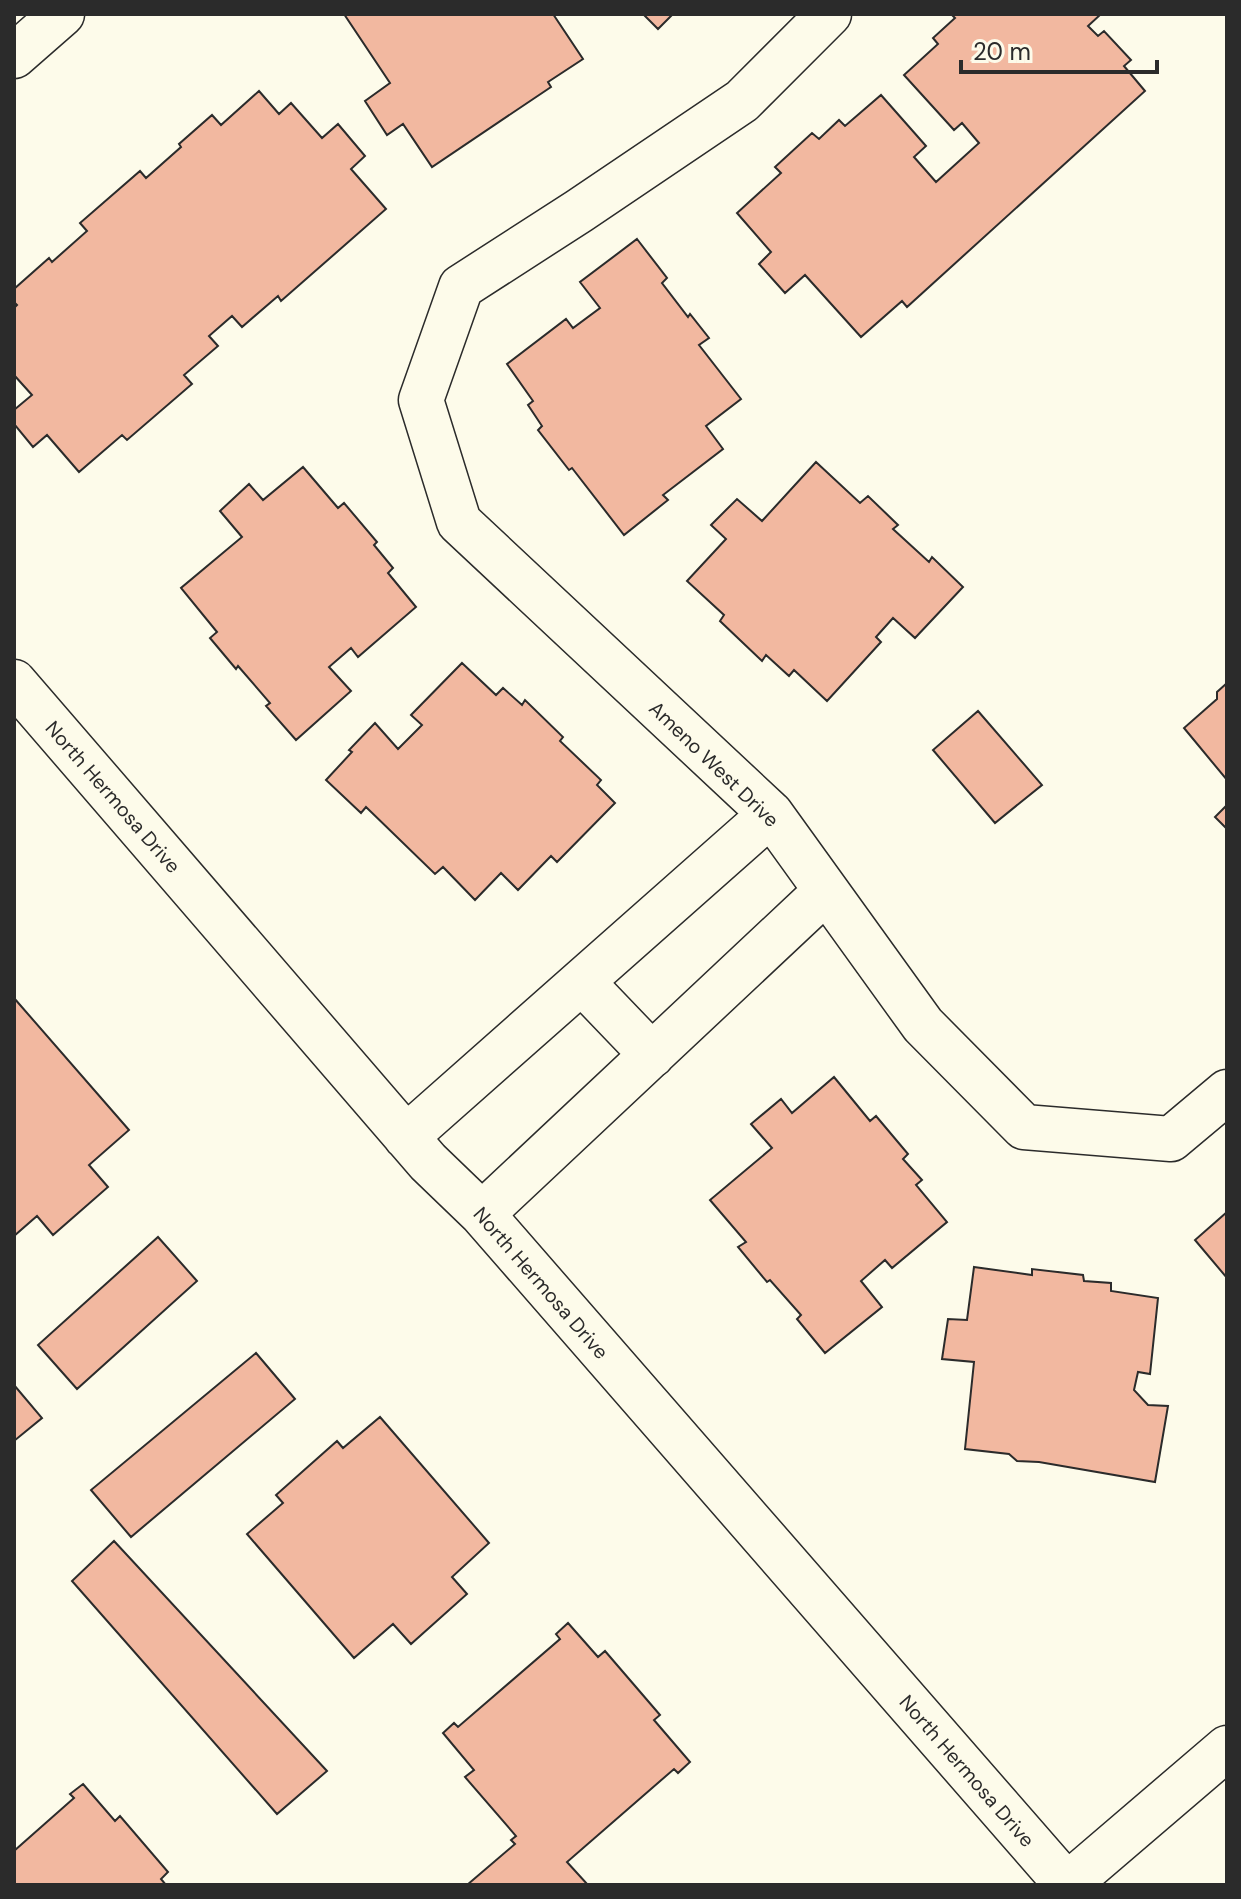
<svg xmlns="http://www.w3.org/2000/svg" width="1241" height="1899" viewBox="0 0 1241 1899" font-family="'DM Sans',sans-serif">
<rect width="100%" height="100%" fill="#fdfbea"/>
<!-- building -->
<path fill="#f2b8a0" stroke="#2b2b2b" stroke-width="2" d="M 344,14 L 553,14 L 583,59 L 548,82 L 551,87 L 432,167 L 403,124 L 387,135 L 365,101 L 390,83 Z
M 643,14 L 673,14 L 658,29 Z
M 951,14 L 1101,14 L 1088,26 L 1098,36 L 1104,31 L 1131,60 L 1124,66 L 1145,91 L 907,307 L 902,301 L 861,337 L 805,275 L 785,293 L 759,264 L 771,252 L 737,213 L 781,173 L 775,167 L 812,133 L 819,139 L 839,120 L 845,126 L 881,95 L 926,146 L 914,157 L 936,182 L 979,143 L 962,123 L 954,130 L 904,75 L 938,44 L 933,38 L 955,18 Z
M 259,91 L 279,114 L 291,103 L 322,138 L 338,124 L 365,156 L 351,169 L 386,209 L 281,301 L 278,296 L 242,327 L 232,316 L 209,336 L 218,346 L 184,375 L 192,384 L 127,440 L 122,435 L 79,472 L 47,435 L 33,447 L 14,424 L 14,410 L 32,395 L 14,375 L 14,308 L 17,305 L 14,302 L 14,289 L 49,258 L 52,262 L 87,231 L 80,223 L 140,171 L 146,178 L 181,147 L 179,144 L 212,115 L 221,125 Z
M 637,239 L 667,278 L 662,283 L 688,317 L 690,314 L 709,338 L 699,345 L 741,399 L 706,426 L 723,449 L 663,495 L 668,500 L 624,535 L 572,468 L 569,470 L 538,430 L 542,426 L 528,405 L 533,401 L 507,364 L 566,319 L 573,328 L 600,308 L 580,282 Z
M 816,462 L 860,503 L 868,496 L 898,525 L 893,529 L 929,562 L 932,557 L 963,587 L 915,638 L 893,618 L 876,637 L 881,642 L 827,701 L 794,670 L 789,676 L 766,655 L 762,661 L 720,621 L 724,615 L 687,581 L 726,539 L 711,525 L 737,499 L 762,521 Z
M 303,467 L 338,508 L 344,503 L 377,542 L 374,545 L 393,568 L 388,573 L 416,607 L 358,657 L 351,648 L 329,667 L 351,691 L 296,740 L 266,706 L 270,703 L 238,666 L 236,669 L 210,638 L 217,632 L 181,588 L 242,537 L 220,511 L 249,484 L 263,500 Z
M 462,663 L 496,695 L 503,688 L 522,705 L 525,700 L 563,737 L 560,741 L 601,780 L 597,785 L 615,803 L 557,862 L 551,856 L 518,890 L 501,873 L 475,900 L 443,867 L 435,874 L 366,807 L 361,813 L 326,780 L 352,752 L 349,750 L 375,723 L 398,749 L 422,725 L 411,715 Z
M 1227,683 L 1227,780 L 1184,728 L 1217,699 L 1217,692 Z
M 978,711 L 1042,785 L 995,823 L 933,750 Z
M 1227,805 L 1227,829 L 1215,817 Z
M 14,998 L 129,1130 L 89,1165 L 108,1187 L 53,1235 L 37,1216 L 14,1236 Z
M 834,1077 L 870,1121 L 876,1116 L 908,1154 L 903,1159 L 922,1180 L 916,1185 L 947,1222 L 892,1268 L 885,1260 L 861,1281 L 882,1307 L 825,1353 L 797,1319 L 801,1315 L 770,1280 L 767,1282 L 738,1247 L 746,1242 L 710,1200 L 772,1148 L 751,1124 L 781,1099 L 792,1113 Z
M 1227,1212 L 1227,1278 L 1195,1240 Z
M 158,1237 L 197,1281 L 77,1389 L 38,1345 Z
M 974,1267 L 1032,1275 L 1032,1269 L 1083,1275 L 1084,1281 L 1111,1283 L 1111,1291 L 1158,1298 L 1150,1374 L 1138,1372 L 1134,1390 L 1148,1405 L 1168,1406 L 1155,1482 L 1039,1462 L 1017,1461 L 1009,1454 L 965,1449 L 974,1362 L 942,1359 L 948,1319 L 967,1320 Z
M 256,1353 L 295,1399 L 131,1537 L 91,1490 Z
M 14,1385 L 42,1418 L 14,1441 Z
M 380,1417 L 489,1543 L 452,1577 L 467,1594 L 411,1644 L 393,1624 L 354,1658 L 247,1534 L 283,1503 L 276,1495 L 337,1441 L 343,1448 Z
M 114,1541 L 327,1771 L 277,1814 L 72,1581 Z
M 568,1623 L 598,1657 L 605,1651 L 660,1715 L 654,1720 L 690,1762 L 678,1773 L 674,1769 L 567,1862 L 588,1885 L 467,1885 L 515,1844 L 511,1840 L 516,1836 L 465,1777 L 474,1770 L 443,1733 L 454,1723 L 458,1727 L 560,1639 L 556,1634 Z
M 83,1784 L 115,1821 L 120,1816 L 168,1872 L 161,1879 L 166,1885 L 14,1885 L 14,1851 L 74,1798 L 70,1794 Z"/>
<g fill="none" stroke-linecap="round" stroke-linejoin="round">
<defs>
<path id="minor" d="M 829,14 L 742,101 L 579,211 L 461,287 L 421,400 L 459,522 L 771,814 L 923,1025 L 1024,1127 L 1171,1139 L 1227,1092
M 14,56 L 62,14
M 14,682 L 428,1162 L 482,1214 L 1067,1885
M 582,982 L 652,1055
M 406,1137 L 771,814
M 482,1214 L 825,892
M 1067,1885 L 1227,1748"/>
</defs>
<!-- minor casing -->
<use href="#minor" stroke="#2b2b2b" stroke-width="47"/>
<!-- minor -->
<use href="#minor" stroke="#fdfbea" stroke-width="44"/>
</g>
<g text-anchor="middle" stroke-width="6" stroke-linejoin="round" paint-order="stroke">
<!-- street labels -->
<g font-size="20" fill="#2b2b2b" stroke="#fdfbea">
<text transform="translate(714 764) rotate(44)" y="7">Ameno West Drive</text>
<text transform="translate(113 797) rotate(49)" y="7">North Hermosa Drive</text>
<text transform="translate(541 1283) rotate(49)" y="7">North Hermosa Drive</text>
<text transform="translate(967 1771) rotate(49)" y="7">North Hermosa Drive</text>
</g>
</g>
<!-- border -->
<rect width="1241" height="1899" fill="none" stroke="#2b2b2b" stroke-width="32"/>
<!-- scale -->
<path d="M961 60v12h196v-12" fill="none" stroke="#2b2b2b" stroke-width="4"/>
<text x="973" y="60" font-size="24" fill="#2b2b2b" stroke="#fdfbea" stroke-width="6" paint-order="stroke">20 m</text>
</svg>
